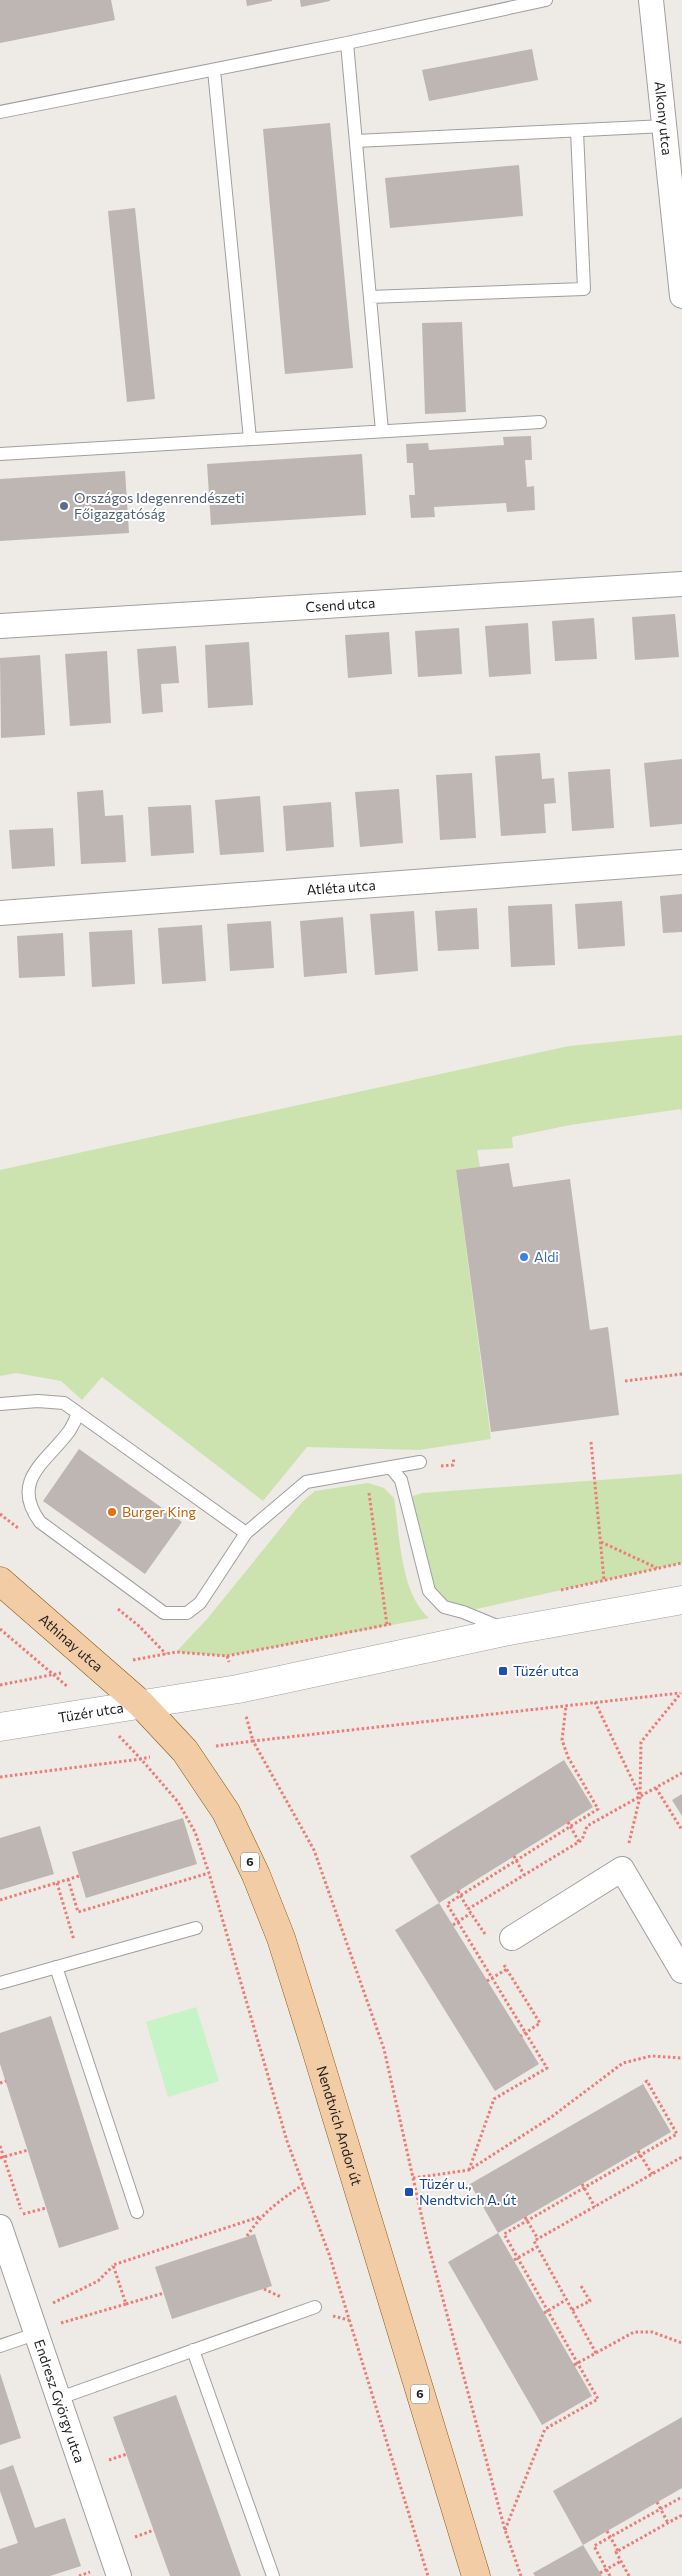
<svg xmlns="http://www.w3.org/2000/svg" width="682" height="2576" viewBox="0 0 682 2576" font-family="Commissioner,sans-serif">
<rect width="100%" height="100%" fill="#eeeae5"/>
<!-- grass -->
<path fill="#cce3af" d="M 682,1035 L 682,1118 L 681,1109 L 570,1125 L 512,1137 L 513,1148 L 477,1150 L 480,1167 L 456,1170 L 491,1439 L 419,1450 L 307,1447 L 263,1501 L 102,1377 L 82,1400 L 61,1381 L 16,1373 L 0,1376 L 0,1170 L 569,1046 Z
M 682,1474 L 682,1563 L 463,1612 L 429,1591 L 412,1508 L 413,1496 L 422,1493 Z
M 368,1483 L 384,1488 L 394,1498 C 400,1535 400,1593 429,1618 L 227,1656 L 176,1652 L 207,1619 L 302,1502 L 315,1491 Z"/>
<!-- park -->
<path fill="#c6f4c6" d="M 196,2007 L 219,2081 L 168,2097 L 146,2022 Z"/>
<!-- building -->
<path fill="#beb6b2" d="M 0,0 L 111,0 L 115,20 L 0,43 Z
M 246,0 L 272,0 L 272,1 L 247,6 Z
M 300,0 L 330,0 L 330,1 L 301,7 Z
M 532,49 L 538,80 L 429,101 L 422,70 Z
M 330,123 L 353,368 L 285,374 L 263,129 Z
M 519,165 L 523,216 L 390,228 L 385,178 Z
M 135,208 L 155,399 L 127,402 L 108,211 Z
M 462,322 L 466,412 L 425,414 L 422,323 Z
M 531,436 L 532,460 L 525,460 L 527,487 L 534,486 L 535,510 L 507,512 L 506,503 L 434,507 L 435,517 L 411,518 L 409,495 L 415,495 L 413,463 L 407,463 L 406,444 L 428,443 L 429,450 L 504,445 L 503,437 Z
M 362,454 L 366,515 L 211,525 L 207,464 Z
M 125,471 L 129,533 L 0,541 L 0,479 Z
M 675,614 L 679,657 L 635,660 L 632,617 Z
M 594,618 L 597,659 L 555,661 L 552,621 Z
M 528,623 L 531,674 L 489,677 L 485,626 Z
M 459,628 L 462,674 L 418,677 L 415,631 Z
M 389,632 L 392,674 L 348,678 L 345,635 Z
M 249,642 L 253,705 L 208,708 L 205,645 Z
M 176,646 L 179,683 L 161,684 L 163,712 L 142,714 L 137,649 Z
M 107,651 L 111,723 L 70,726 L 65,654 Z
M 40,655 L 45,735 L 1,738 L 0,658 Z
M 540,753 L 542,779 L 554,778 L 556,803 L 544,804 L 546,833 L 501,836 L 495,756 Z
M 682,759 L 682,824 L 650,827 L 644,763 Z
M 610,769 L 614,828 L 572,831 L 568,772 Z
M 472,773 L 476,838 L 440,840 L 436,775 Z
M 399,789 L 403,843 L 360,847 L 355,792 Z
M 103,790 L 105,816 L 123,815 L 126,862 L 81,864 L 77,792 Z
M 260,796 L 264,852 L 220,855 L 215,800 Z
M 331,802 L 334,847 L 286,851 L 283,806 Z
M 191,805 L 194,853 L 151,856 L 148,807 Z
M 53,828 L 55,866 L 12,869 L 9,830 Z
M 682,894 L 682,932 L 663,933 L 660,896 Z
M 622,901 L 625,946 L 578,949 L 575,904 Z
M 552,904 L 555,965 L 511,967 L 508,906 Z
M 477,908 L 479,949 L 438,951 L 435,911 Z
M 414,911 L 418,971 L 375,975 L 370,914 Z
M 343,917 L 347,973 L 304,977 L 300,921 Z
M 271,921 L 274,968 L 230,971 L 227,924 Z
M 202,925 L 206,981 L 162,984 L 158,928 Z
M 132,930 L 135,984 L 92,987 L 89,932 Z
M 63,933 L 65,976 L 19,978 L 17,936 Z
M 509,1163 L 513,1187 L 570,1179 L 590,1330 L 608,1327 L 619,1415 L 491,1432 L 456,1170 Z
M 79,1449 L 182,1522 L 145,1574 L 43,1501 Z
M 564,1760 L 593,1807 L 439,1903 L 410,1856 Z
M 682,1794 L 682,1816 L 672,1800 Z
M 183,1818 L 197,1864 L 86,1898 L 72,1852 Z
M 40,1826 L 54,1874 L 0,1890 L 0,1838 Z
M 439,1903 L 539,2064 L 495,2091 L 395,1930 Z
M 51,2016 L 119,2229 L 59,2248 L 0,2064 L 0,2033 Z
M 643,2084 L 671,2132 L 498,2233 L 592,2396 L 542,2425 L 448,2262 L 498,2233 L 470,2184 Z
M 255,2234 L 272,2286 L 172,2319 L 155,2267 Z
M 0,2373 L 21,2438 L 0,2445 Z
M 176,2395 L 241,2576 L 170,2576 L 113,2417 Z
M 682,2417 L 682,2488 L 583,2545 L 553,2491 Z
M 13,2465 L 35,2528 L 65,2518 L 81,2566 L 50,2576 L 0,2576 L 0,2549 L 18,2543 L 0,2491 L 0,2470 Z
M 583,2545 L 602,2576 L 535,2576 L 533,2573 Z"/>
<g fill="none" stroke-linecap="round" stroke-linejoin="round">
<defs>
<path id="service" d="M 347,43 L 382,431
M 214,70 L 250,439
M 0,112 L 347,43 L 546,0
M 356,141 L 665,126
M 370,297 L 584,289 L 577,131
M 0,454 L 540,422
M 0,1404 L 38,1401 L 64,1403 L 246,1533 L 306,1482 L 420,1462
M 78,1413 C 76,1419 73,1425 70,1430 C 48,1461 9,1480 40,1522 L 164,1613 L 187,1613 L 200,1603 L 246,1533
M 392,1469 L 401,1480 L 429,1591 L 444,1607 L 463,1612 L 502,1628
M 56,1967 L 137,2212
M 0,1983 L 196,1928
M 0,2346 L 35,2334
M 193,2350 L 273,2576
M 57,2399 L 315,2307"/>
<g id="minor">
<path id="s1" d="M 651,0 L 682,296"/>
<path id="s2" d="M 0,626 L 682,584"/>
<path id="s3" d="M 0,913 L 682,862"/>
<path d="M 512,1938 L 622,1869 L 682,1971"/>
<path id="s4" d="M 0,2227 L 119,2576"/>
</g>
<g id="tertiary">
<path id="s5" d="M 0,1727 L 238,1689 L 509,1631 L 682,1600"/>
</g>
<g id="primary">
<path id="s6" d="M 0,1581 L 141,1704 L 185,1751 L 226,1812 L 256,1875 L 281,1938 L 314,2043 L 476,2576"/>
</g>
</defs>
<!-- service casing -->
<use href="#service" stroke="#9f9f9f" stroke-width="14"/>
<!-- minor casing -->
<use href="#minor" stroke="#9f9f9f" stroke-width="26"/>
<!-- tertiary casing -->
<use href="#tertiary" stroke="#9f9f9f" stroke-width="29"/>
<!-- primary casing -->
<use href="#primary" stroke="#89580f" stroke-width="29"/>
<!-- path -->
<path stroke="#ec7c78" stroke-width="3" stroke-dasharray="2.5 2.5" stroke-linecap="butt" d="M 625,1381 L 682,1374
M 591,1442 L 604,1580
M 441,1466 L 453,1465 L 454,1458
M 369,1493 L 387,1625
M 0,1514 L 18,1528
M 601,1542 L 657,1568
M 561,1590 L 682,1563
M 118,1609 L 139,1626 L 166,1654
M 0,1629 L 68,1687
M 227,1656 L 391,1624
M 133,1660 L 176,1652 L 227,1656 L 229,1662
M 0,1685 L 61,1673
M 595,1702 L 640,1796
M 119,1736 L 141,1759 L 150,1757
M 216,1746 L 253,1741 L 246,1716
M 0,1777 L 141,1759 L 178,1802 L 195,1832 L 209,1873 L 287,2141 L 329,2254 L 428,2576
M 656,1788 L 682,1830
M 568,1822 L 579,1842
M 629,1843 L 640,1797 L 641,1742 L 681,1693
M 514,1856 L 524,1875
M 68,1879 L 78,1912 L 209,1873
M 57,1883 L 74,1940
M 458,1891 L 468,1909
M 0,1900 L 79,1876
M 453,1925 L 471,1913
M 485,1934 L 468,1909 L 582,1840 L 587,1826 L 682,1773
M 504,1965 L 540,2023 L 521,2036
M 487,1981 L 507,1969
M 0,2083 L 6,2081
M 0,2146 L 21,2209
M 638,2151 L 652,2174
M 0,2158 L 28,2150
M 469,2170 L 494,2099 L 547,2068 L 447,1904 L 598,1809 L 568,1757 L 562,1740 L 566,1706
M 413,2178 L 469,2170 L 550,2118 L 623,2063 L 651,2056 L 682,2058
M 582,2184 L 595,2207
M 23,2214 L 46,2208
M 525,2217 L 538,2239
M 247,2236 C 262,2213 280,2200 303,2185
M 514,2260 L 537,2247
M 264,2289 L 281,2297
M 53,2303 L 98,2281 L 113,2266
M 126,2304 L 164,2293
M 572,2310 L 590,2301 L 581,2286
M 544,2313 L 566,2300
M 333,2316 L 349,2320
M 61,2323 L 126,2304 L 113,2265 L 259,2217
M 596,2353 L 534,2241 L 682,2157
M 574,2365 L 634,2332 L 652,2332 L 682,2343
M 109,2460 L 127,2454
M 657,2502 L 668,2523
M 505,2530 L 545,2429 L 598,2399 L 504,2234 L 677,2134 L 647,2081 L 643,2084
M 607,2531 L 618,2551
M 135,2537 L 154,2530
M 600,2573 L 621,2561
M 79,2576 L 90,2572
M 521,2576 L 505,2530 L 427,2240 L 384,2049 L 314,1850 L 253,1741 L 680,1693
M 610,2576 L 594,2546 L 682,2497
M 629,2576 L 616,2552 L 682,2515"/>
<!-- service -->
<use href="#service" stroke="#fff" stroke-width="12"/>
<!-- minor -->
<use href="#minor" stroke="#fff" stroke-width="24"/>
<!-- tertiary -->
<use href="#tertiary" stroke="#fff" stroke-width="28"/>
<!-- primary -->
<use href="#primary" stroke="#f2cca5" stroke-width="28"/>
</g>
<!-- markers -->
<circle fill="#5c6f8a" stroke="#fff" stroke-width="2" cx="64" cy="506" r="5"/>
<circle fill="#3f7fe0" stroke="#fff" stroke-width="2" cx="524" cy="1257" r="5"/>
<circle fill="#e8710a" stroke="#fff" stroke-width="2" cx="112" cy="1512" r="5"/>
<g fill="#1a4fb4" stroke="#fff" stroke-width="2">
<rect x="498" y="1666" width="10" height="10" rx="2.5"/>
<rect x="404" y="2187" width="10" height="10" rx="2.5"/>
</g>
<g text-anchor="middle" stroke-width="4" stroke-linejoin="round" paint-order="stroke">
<!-- shield labels -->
<g fill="#fff" stroke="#626262" stroke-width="1">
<rect x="241" y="1852.5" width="18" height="19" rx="4"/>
<rect x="411" y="2384.5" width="18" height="19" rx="4"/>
</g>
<g font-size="12" font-weight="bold" fill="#1e1e1e">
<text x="250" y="1866">6</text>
<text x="420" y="2398">6</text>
</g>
<!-- street labels -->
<g font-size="14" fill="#1e1e1e" stroke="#fff">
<text dy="5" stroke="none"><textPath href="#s1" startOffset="119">Alkony utca</textPath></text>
<text dy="5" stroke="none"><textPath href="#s2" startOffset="341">Csend utca</textPath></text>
<text dy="5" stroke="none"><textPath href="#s3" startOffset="342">Atléta utca</textPath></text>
<text dy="5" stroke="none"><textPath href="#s6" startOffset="94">Athinay utca</textPath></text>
<text dy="5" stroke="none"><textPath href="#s5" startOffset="92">Tüzér utca</textPath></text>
<text dy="5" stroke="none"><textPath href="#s6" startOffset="659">Nendtvich Andor út</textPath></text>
<text dy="5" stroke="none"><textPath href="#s4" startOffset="184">Endresz György utca</textPath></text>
</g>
<!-- service labels -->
<g font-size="14" fill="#4e5e75" stroke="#fff" text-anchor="start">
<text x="74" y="503">Országos Idegenrendészeti<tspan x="74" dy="16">Főigazgatóság</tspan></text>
</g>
<!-- shop labels -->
<g font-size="14" fill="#366cbe" stroke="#fff" text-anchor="start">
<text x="534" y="1262">Aldi</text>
</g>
<!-- food labels -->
<g font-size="14" fill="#c56008" stroke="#fff" text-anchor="start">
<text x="122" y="1517">Burger King</text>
</g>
<!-- transit labels -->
<g font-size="14" fill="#164399" stroke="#fff" text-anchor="start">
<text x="513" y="1676">Tüzér utca</text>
<text x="419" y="2189">Tüzér u.,<tspan x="419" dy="16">Nendtvich A. út</tspan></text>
</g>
</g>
</svg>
